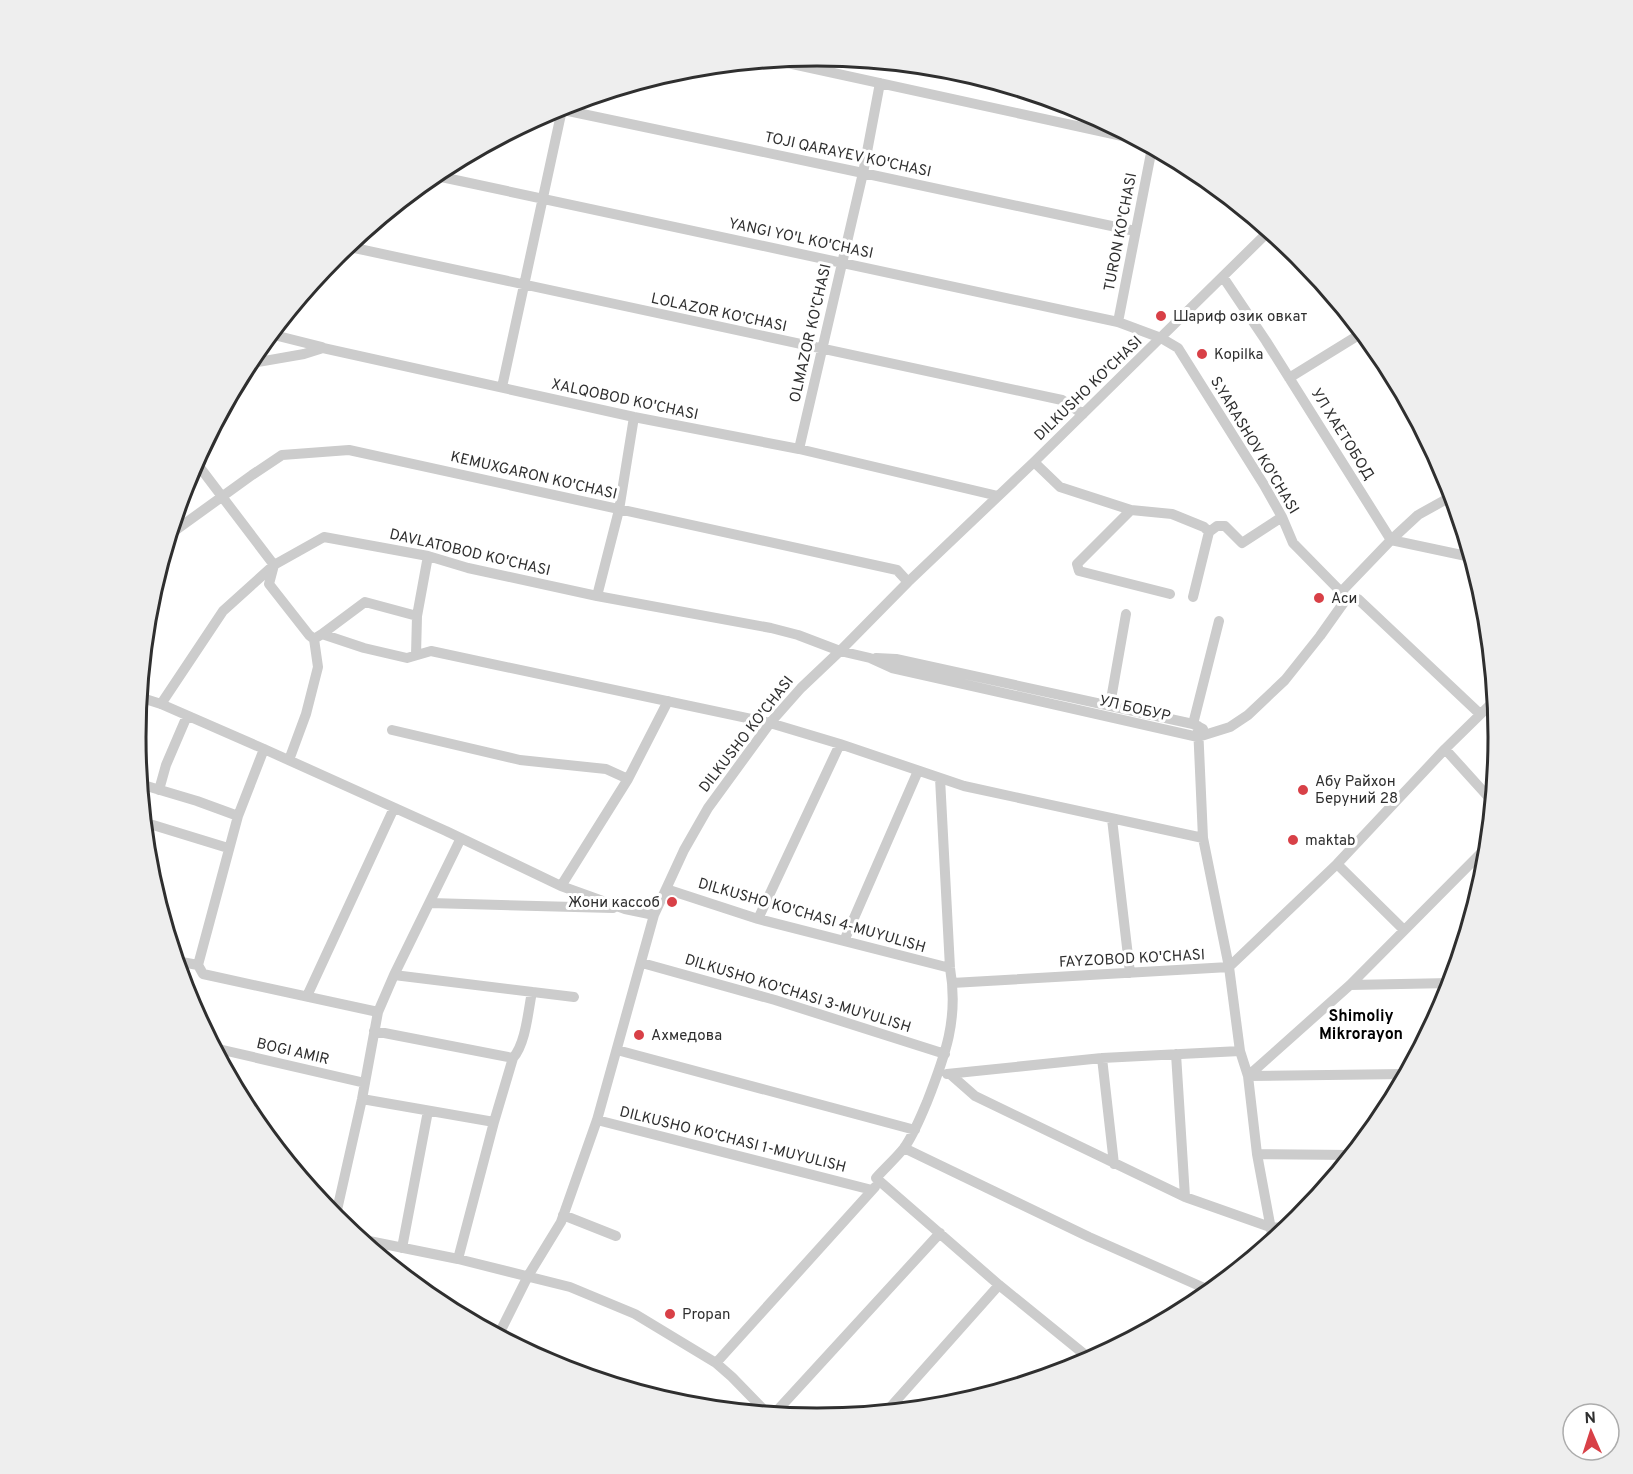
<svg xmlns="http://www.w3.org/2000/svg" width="1633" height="1474" viewBox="0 0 1633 1474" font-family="Overpass,sans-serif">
<rect width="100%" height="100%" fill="#fff"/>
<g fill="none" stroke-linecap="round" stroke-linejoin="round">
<!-- minor -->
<path stroke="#ccc" stroke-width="10" d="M 774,60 L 1136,139
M 554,108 L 863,173 L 1135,231
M 432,175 L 1118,322 L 1161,338 L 1178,348 L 1264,485 L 1282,517 L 1293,543 L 1347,598 L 1358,599 L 1480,714
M 345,246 L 1062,400 L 1083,414
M 1223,277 L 1266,341 L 1391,540 L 1471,557
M 1118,322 L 1152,148
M 270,334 L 322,347
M 1377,351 L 1397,385
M 247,364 L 304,354 L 323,348 L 634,417 L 799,449 L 998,496
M 1289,378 L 1362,333
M 502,387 L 563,105
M 799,449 L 863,173 L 880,83
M 195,461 L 274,565 L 269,584 L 309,635 L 314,639 L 318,667 L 306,714 L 289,760
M 1034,462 L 1060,487 L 1131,510 L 1172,514 L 1204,527 L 1209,532 L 1193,597
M 1131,510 L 1077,564 L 1079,571 L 1170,594
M 1209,532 L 1217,526 L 1225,526 L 1242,543 L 1282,517
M 169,535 L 252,475 L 282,455 L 349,450 L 897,570 L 908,582
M 1341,592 L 1391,540 L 1418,515 L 1452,496
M 597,596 L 619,510 L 634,417
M 322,634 L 365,602 L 417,616
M 314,639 L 322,634 L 364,648 L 407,658 L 431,651 L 770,723 L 840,744 L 964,786 L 1203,838
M 416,655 L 417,616 L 428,556
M 876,658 L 896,659 L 1193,724 L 1203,729
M 139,697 L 161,704 L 264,749 L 446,831 L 561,886 L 625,909 L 654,915
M 161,704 L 223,611 L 274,565 L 324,537 L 428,556 L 468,568 L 597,596 L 771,628 L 798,635 L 840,651 L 870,658 L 892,668 L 1198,737 L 1230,727 L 1248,715 L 1285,680 L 1320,636 L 1347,598
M 1110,705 L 1126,614
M 1193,724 L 1219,621
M 1198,726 L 1203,838 L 1229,967 L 1240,1051 L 1248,1076 L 1257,1154 L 1273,1240
M 392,730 L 520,760 L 606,769 L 628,779
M 1445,749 L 1492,801
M 940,778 L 950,968 C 959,1019 945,1056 927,1102 C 920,1118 914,1134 904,1148 C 896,1158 885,1168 876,1178 L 999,1285 L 1089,1358
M 140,784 L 197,801 L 238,816
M 159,790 L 166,765 L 187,716
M 1112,819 L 1130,973
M 153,825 L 228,848
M 1337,864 L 1404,930
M 561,886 L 628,779 L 668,701
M 666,889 L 758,919 L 950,968
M 430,903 L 613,908
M 758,919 L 840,744
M 844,941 L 918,771
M 176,961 L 198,965 L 203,974 L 378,1012 L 394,975 L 461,838
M 642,963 L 775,1000 L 945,1054
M 198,965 L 238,816 L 264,749
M 1229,967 L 1337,864 L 1445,749 L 1494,701
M 394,975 L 574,997
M 952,983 L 1229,967
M 1350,985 L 1451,983
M 307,996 L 394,808
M 374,1031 L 513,1058
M 214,1048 L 365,1083
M 617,1050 L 915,1130
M 1176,1054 L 1185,1197
M 1102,1058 L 1114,1164
M 947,1074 L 1102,1058 L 1240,1051
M 950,1074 L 975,1096 L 1185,1197 L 1270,1227 L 1288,1228
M 1248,1076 L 1350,985 L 1487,847
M 1248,1076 L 1405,1074
M 362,1099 L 494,1122
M 597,1120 L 872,1190
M 904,1148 L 1089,1237 L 1211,1291
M 1257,1154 L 1351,1155
M 563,1215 L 616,1236
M 335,1219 L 362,1099 L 378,1012
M 359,1239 L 458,1259 L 570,1287 L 635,1314 L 716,1363 L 732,1377 L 768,1414
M 402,1248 L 428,1111
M 458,1259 L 494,1122 L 513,1058 C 526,1043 528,1011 532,992
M 498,1336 L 528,1276 L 561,1222 L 597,1120 L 654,915 L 684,850 L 708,808 L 770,723 L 801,688 L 840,651 L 908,582 L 1034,462 L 1269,231
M 716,1363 L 875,1187
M 886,1412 L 999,1285
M 774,1414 L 940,1233"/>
</g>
<!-- markers -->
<g fill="#d84047" stroke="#fff" stroke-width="2">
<circle cx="1161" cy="316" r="6"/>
<circle cx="1202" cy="354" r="6"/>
<circle cx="1319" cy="598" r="6"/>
<circle cx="1303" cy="790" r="6"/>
<circle cx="1293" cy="840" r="6"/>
<circle cx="672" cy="902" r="6"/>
<circle cx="639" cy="1035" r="6"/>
<circle cx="670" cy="1314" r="6"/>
</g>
<g text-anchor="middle" stroke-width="6" stroke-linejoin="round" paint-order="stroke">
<!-- street labels -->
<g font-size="15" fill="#2f2f2f" stroke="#fff">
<text transform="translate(848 154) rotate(12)" y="5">TOJI QARAYEV KO'CHASI</text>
<text transform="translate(1120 232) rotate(-79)" y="5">TURON KO'CHASI</text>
<text transform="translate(801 238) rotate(12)" y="5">YANGI YO'L KO'CHASI</text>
<text transform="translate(719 312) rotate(12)" y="5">LOLAZOR KO'CHASI</text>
<text transform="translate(810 333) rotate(-77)" y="5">OLMAZOR KO'CHASI</text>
<text transform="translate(1088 388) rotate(-44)" y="5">DILKUSHO KO'CHASI</text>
<text transform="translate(625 399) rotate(12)" y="5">XALQOBOD KO'CHASI</text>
<text transform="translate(1343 434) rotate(58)" y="5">УЛ ХАЕТОБОД</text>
<text transform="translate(1255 445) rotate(59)" y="5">S.YARASHOV KO'CHASI</text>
<text transform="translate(534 475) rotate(13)" y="5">KEMUXGARON KO'CHASI</text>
<text transform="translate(470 552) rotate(13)" y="5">DAVLATOBOD KO'CHASI</text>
<text transform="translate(1135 708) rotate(13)" y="5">УЛ БОБУР</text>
<text transform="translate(746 734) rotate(-52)" y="5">DILKUSHO KO'CHASI</text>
<text transform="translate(812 915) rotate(16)" y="5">DILKUSHO KO'CHASI 4-MUYULISH</text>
<text transform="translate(1132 958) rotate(-3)" y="5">FAYZOBOD KO'CHASI</text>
<text transform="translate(798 993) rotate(17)" y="5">DILKUSHO KO'CHASI 3-MUYULISH</text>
<text transform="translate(293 1051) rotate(13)" y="5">BOGI AMIR</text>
<text transform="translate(733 1139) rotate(14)" y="5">DILKUSHO KO'CHASI 1-MUYULISH</text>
</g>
<!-- poi labels -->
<g font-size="15" fill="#2f2f2f" stroke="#fff" text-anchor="start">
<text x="1173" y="321">Шариф озик овкат</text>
<text x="1214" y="359">Kopilka</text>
<text x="1331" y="603">Аси</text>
<text x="1315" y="786">Абу Райхон<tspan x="1315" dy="17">Беруний 28</tspan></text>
<text x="1305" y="845">maktab</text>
<text x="660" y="907" text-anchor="end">Жони кассоб</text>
<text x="651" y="1040">Ахмедова</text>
<text x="682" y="1319">Propan</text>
</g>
<!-- neighbourhood labels -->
<g font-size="16" font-weight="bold" fill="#000" stroke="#fff">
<text x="1361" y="1021">Shimoliy<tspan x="1361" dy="18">Mikrorayon</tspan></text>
</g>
</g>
<!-- crop -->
<path d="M0 0H1633V1474H0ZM146 737a671 671 0 1 1 1342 0a671 671 0 1 1-1342 0Z" fill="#eee" fill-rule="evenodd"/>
<path fill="none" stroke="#2f2f2f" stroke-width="3" d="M146 737a671 671 0 1 1 1342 0a671 671 0 1 1-1342 0Z"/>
<!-- north arrow -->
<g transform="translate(1591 1432) rotate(357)"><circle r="28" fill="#ffffff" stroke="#acacac" stroke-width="1.5"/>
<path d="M0-4.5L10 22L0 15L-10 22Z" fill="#d84047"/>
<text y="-9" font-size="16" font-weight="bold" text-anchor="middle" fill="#2f2f2f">N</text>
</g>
</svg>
